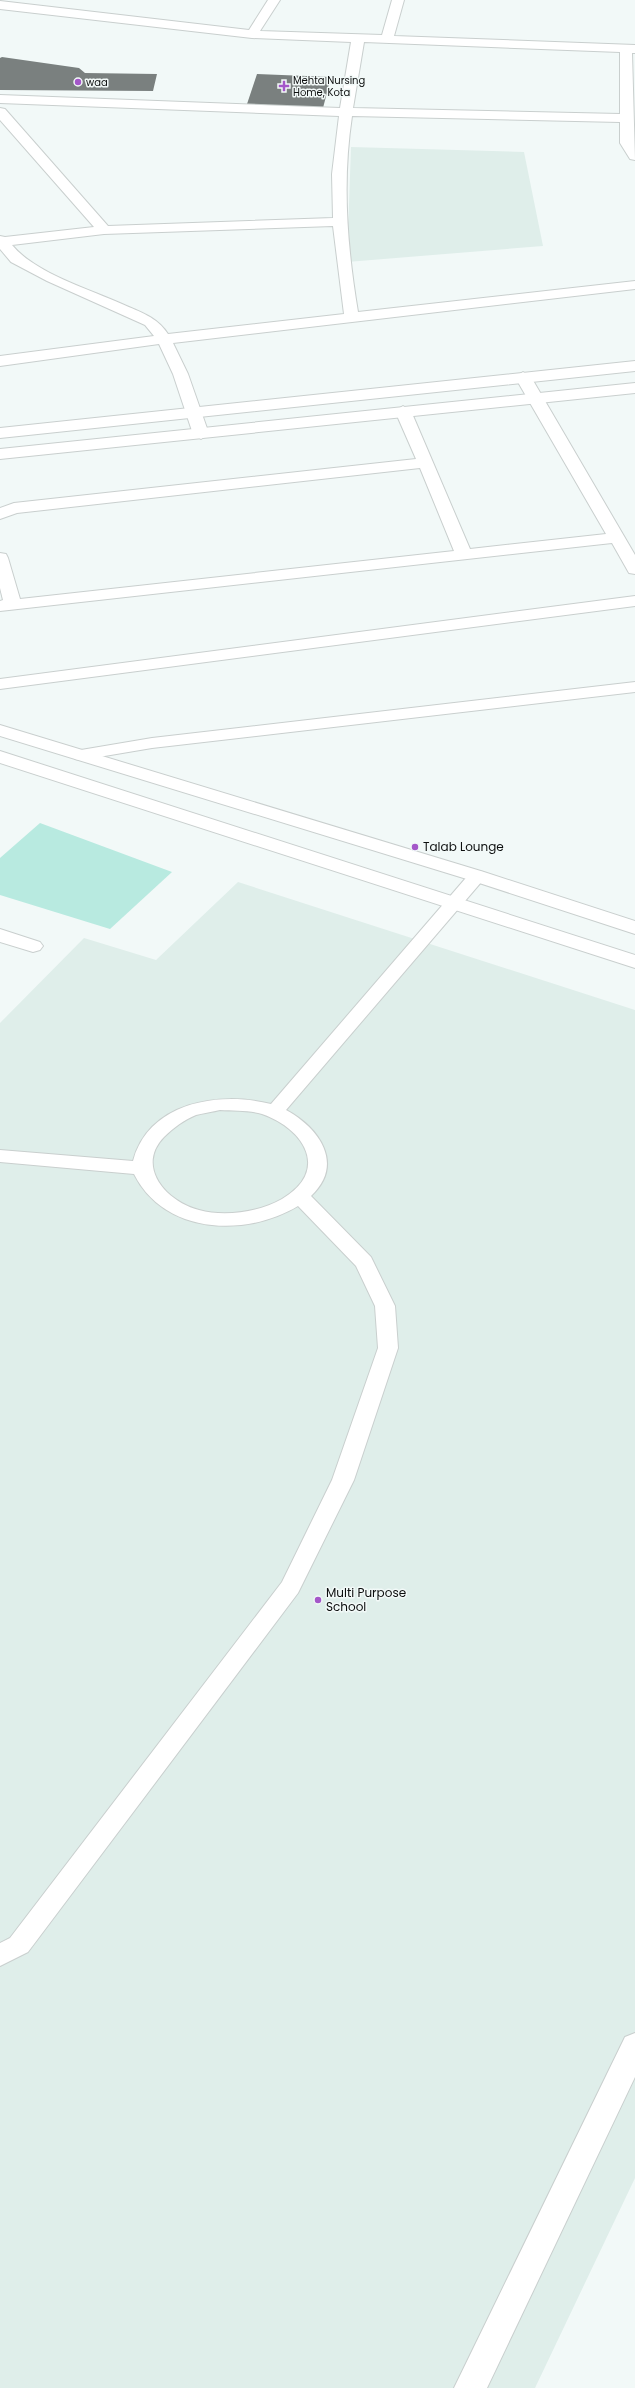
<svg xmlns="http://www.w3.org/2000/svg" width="635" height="2388" viewBox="0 0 635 2388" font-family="Poppins,sans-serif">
<rect width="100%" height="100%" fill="#f2f9f8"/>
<!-- built -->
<path fill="#dfeeea" d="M 351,147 L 524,152 L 543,246 L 347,262 Z
M 238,882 L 635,1010 L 635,2178 L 535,2388 L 0,2388 L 0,1023 L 84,938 L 156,960 Z"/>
<!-- green -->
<path fill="#b8eae0" d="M 40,823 L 172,872 L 110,929 L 0,895 L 0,858 Z"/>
<!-- building -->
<path fill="#7a807f" d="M 2,57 L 79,68 L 85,73 L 157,74 L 153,91 L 0,90 L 0,58 Z
M 257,74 L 331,77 L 323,108 L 247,104 Z"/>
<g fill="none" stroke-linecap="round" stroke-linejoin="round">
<defs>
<path id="service" d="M 477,871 L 483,872 L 485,876 L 483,880 L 286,1110 C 319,1128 345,1164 311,1196 L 371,1257 L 395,1306 L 398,1348 L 354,1480 L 298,1593 L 28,1952 L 0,1966 L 0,1943 L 10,1938 L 282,1582 L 332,1480 L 378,1348 L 375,1306 L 356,1266 L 298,1206 C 245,1238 164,1234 134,1174 L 0,1162 L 0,1150 L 133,1161 C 149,1102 219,1091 271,1104 L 471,872 ZM 220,1110 C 234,1111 249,1110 262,1114 C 305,1129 330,1171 282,1199 C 259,1212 225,1217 199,1210 C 167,1202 135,1167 164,1137 C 173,1128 184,1120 196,1115 C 204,1113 212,1112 220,1110 Z"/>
<path id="minor" d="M 268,0 L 280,0 L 260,31 L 382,35 L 392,0 L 404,0 L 394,36 L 635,45 L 635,53 L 632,53 L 635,160 L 630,159 L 620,143 L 620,122 L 352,116 C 342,182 347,246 358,312 L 635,281 L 635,289 L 173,343 L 188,374 L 209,434 L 201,439 L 193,434 L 173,374 L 159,344 L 0,366 L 0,356 L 154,336 L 145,325 L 47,281 L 11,262 L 0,249 L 0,236 L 5,237 L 94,227 L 0,120 L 0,108 L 5,109 L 108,226 L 333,218 L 332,174 L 339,116 L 0,103 L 0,95 L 340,108 L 351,42 L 252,38 L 0,9 L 0,1 L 249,30 ZM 364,42 L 620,52 L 620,114 L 353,108 ZM 333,226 L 344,314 L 168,334 C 157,317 140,312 122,304 C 89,289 35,273 12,245 L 104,234 Z
M 523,372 L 531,377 L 635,555 L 635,574 L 629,573 L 612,543 L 0,611 L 0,601 L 3,600 L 0,588 L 0,553 L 6,554 L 8,558 L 20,599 L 454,551 L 420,468 L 17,513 L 0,519 L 0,508 L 14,503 L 416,459 L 395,411 L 403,406 L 411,411 L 470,549 L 606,534 L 515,377 Z
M 635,596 L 635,606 L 0,689 L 0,679 Z
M 635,682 L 635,692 L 152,748 L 81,760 L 75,759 L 72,755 L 75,751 L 81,750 L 152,738 Z
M 0,929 L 40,942 L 43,946 L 40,950 L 33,952 L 0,942 Z
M 635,2033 L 635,2077 L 487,2388 L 454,2388 L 625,2037 Z"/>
<path id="tertiary" d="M 635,361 L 635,371 L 0,438 L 0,428 Z
M 635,383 L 635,393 L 0,459 L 0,449 Z
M 0,725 L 484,872 L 635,921 L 635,934 L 470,880 L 0,736 Z
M 0,751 L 635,955 L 635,968 L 0,763 Z"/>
</defs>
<!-- service casing -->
<use href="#service" stroke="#c9cfce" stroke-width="2"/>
<!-- minor casing -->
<use href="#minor" stroke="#c9cfce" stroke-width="2"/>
<!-- tertiary casing -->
<use href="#tertiary" stroke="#c9cfce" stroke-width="2"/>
<!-- service -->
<use href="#service" fill="#fff" fill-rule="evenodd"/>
<!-- minor -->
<use href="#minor" fill="#fff" fill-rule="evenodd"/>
<!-- tertiary -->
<use href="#tertiary" fill="#fff" fill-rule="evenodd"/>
</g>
<!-- markers -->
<g fill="#a457c9" stroke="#f2f9f8" stroke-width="1.5">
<circle cx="78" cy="82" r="4"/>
<path d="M282 80h4v4h4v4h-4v4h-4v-4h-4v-4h4z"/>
<circle cx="415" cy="847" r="4"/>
<circle cx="318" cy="1600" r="4"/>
</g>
<g text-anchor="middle" stroke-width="3" stroke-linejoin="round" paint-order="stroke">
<!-- far-poi labels -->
<g font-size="10" fill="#0c0e0e" stroke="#f2f9f8" text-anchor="start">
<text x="293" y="84">Mehta Nursing<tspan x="293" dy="12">Home, Kota</tspan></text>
<text x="86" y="86">waa</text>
</g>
<!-- poi labels -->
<g font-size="12" fill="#0c0e0e" stroke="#f2f9f8" text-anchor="start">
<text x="423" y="851">Talab Lounge</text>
<text x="326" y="1597">Multi Purpose<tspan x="326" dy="14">School</tspan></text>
</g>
</g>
</svg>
